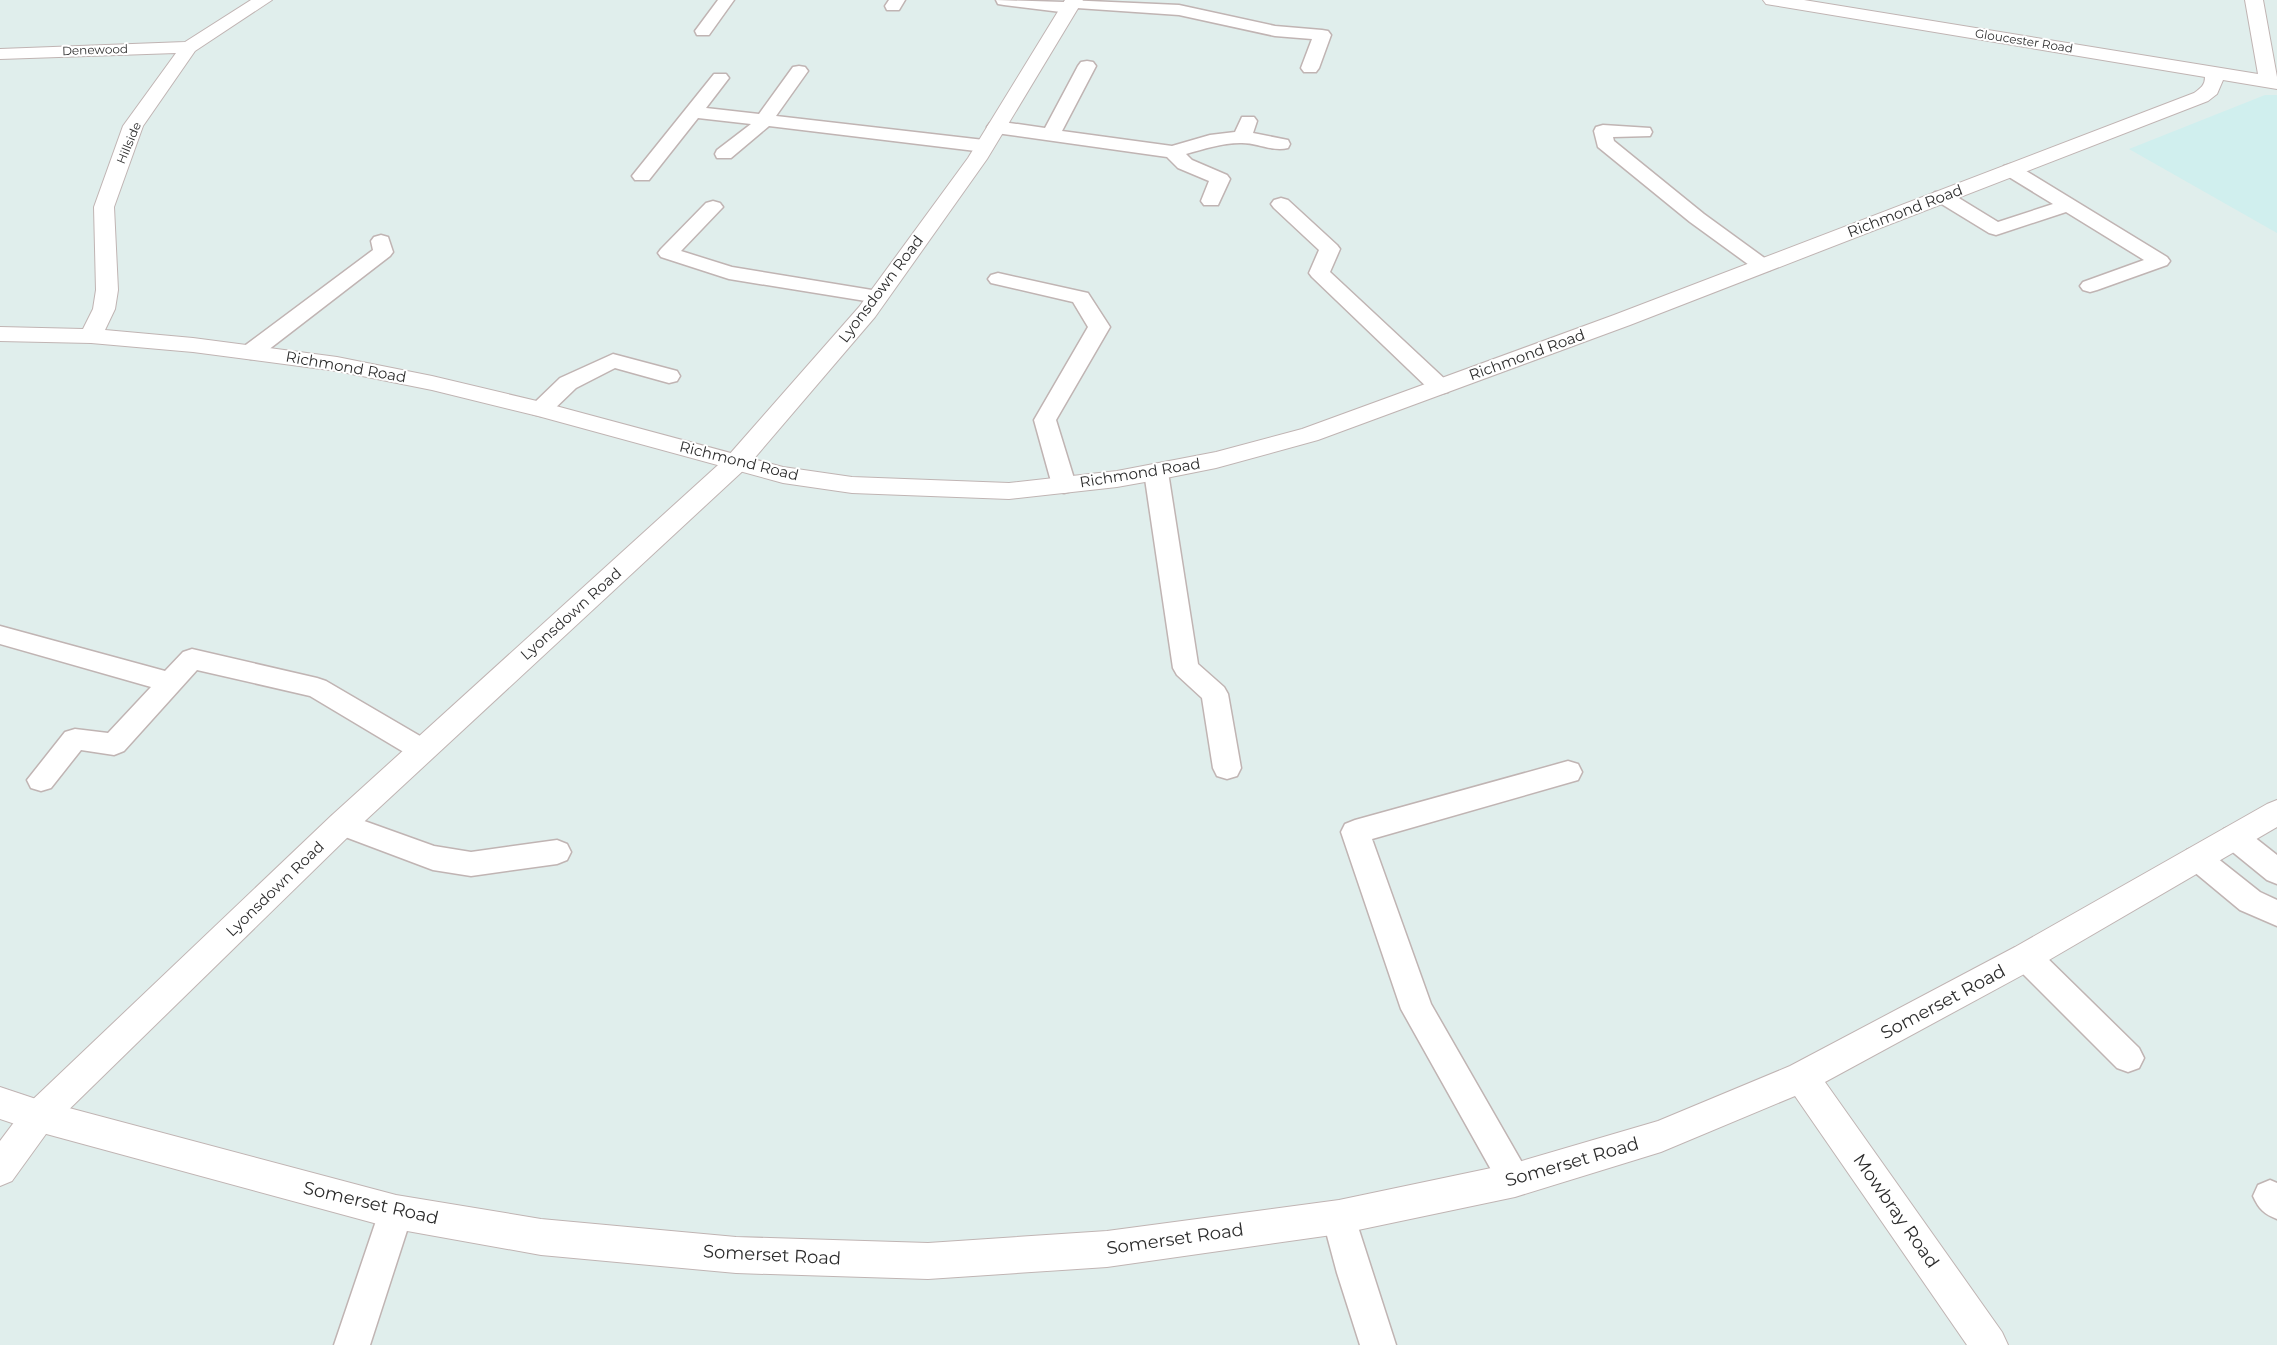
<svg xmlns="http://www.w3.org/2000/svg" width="2277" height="1345" viewBox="0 0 2277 1345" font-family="Montserrat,sans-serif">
<rect width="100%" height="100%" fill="#e0eeec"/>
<!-- education -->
<path fill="#d0efee" d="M 2265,95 L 2277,95 L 2277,233 L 2129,149 Z"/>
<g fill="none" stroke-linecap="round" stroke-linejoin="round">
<defs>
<path id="service" d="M 718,0 L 734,0 L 709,35 L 697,35 L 695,31 Z
M 889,0 L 905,0 L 899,10 L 887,10 L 885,6 Z
M 996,0 L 1064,2 L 1066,0 L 1179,5 L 1275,26 L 1322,30 L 1328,31 L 1331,35 L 1319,68 L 1316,72 L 1304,72 L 1301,68 L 1312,39 L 1275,36 L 1179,15 L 1077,8 L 1069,13 L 1004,5 L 998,4 Z
M 1087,61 L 1093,62 L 1096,66 L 1062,131 L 1172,146 L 1210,135 L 1235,132 L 1242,117 L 1254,117 L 1257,121 L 1253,133 L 1288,140 L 1290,144 L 1288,148 C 1272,152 1256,142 1240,143 C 1222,143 1204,149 1186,154 L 1192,160 L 1227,175 L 1230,179 L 1218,205 L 1204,205 L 1201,201 L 1209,181 L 1178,168 L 1167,157 L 996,133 L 990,131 L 987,127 L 990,123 L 996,121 L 1045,128 L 1078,66 L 1081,62 Z
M 799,66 L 805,67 L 808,71 L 776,116 L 984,140 L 991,142 L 993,146 L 991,150 L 984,152 L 769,126 L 731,158 L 717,158 L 715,154 L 717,150 L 751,124 L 698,118 L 649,180 L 635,180 L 632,176 L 714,74 L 726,74 L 729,78 L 706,108 L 759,114 L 793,67 Z
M 1603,125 L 1650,128 L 1652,132 L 1650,136 L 1613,137 L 1614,141 L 1704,214 L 1770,262 L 1773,266 L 1770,270 L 1763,272 L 1756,270 L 1690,222 L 1598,147 L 1594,131 L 1596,127 Z
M 2011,164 L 2018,166 L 2167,257 L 2170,261 L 2167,265 L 2097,290 L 2090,292 L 2083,290 L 2080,286 L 2083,282 L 2144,260 L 2066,212 L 1996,235 L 1989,233 L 1935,200 L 1932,196 L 1935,192 L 1949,192 L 1998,222 L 2053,204 L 2004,174 L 2002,170 L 2004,166 Z
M 1281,198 L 1288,200 L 1337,245 L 1340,249 L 1330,272 L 1448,382 L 1451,387 L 1448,392 L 1440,394 L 1432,392 L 1312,277 L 1309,273 L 1319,250 L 1274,208 L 1271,204 L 1274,200 Z
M 713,201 L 720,203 L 723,207 L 681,251 L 732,267 L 878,291 L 885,293 L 888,297 L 885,301 L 878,303 L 729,279 L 661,257 L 658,253 L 661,249 L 706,203 Z
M 381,235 L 388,237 L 393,252 L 390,256 L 259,357 L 251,359 L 243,357 L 240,352 L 243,347 L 373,250 L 371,241 L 374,237 Z
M 998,273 L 1088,293 L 1110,327 L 1056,420 L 1076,485 L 1072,491 L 1064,493 L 1056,491 L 1052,485 L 1034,420 L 1088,327 L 1073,302 L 991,283 L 988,279 L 991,275 Z
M 613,354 L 677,371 L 680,376 L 677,381 L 669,383 L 615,368 L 576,388 L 549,414 L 541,416 L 533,414 L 530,409 L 533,404 L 560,378 Z
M 1156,464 L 1164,467 L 1168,472 L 1198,664 L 1224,687 L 1228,694 L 1241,768 L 1237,776 L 1227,779 L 1217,776 L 1213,768 L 1202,698 L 1177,675 L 1173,668 L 1144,472 L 1148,467 Z
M 0,626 L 165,671 L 183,652 L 192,649 L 317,678 L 326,681 L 432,743 L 436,750 L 432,757 L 422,761 L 412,757 L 310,696 L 197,670 L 124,751 L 114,755 L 81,750 L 51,788 L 41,791 L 31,788 L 27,780 L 65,732 L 75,729 L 108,733 L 151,687 L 0,644 Z
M 1568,761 L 1578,764 L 1582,772 L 1578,780 L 1372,839 L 1431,1004 L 1532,1180 L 1527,1191 L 1515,1196 L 1503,1191 L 1401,1009 L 1341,832 L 1345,824 L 1355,820 Z
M 342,813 L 434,846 L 471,852 L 557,840 L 567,844 L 571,852 L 567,860 L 557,864 L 471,876 L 433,870 L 332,832 L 328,824 L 332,816 Z
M 2234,825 L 2244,829 L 2277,855 L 2277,884 L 2267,880 L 2224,845 L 2220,837 L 2224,829 Z
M 2197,846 L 2207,850 L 2260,892 L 2277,900 L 2277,926 L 2240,910 L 2187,866 L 2183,858 L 2187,850 Z
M 2026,944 L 2037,948 L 2139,1048 L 2144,1058 L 2139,1068 L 2128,1072 L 2117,1068 L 2015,966 L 2011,957 L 2015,948 Z
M 2270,1180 L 2277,1183 L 2277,1219 C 2264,1214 2259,1209 2253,1196 L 2258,1185 Z
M 396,1196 L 408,1200 L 413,1212 L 370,1345 L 334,1345 L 379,1212 L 384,1200 Z
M 1339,1201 L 1351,1205 L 1396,1345 L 1360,1345 L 1337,1273 L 1322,1217 L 1327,1205 Z"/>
<path id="minor" d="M 251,0 L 272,0 L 195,51 L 143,126 L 114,207 L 118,290 L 115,309 L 105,330 L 193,338 L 337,357 L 432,376 L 541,402 L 783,467 L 852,477 L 1009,483 L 1117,471 L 1216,452 L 1302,429 L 1614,315 L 2194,93 C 2201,88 2205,85 2205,77 L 1772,5 L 1766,4 L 1763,0 L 1804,0 L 2258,74 L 2245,0 L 2263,0 L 2277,77 L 2277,89 L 2223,80 L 2217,94 L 2208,101 L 1630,325 L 1318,440 L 1216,468 L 1156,480 L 1117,487 L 1009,499 L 852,493 L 783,483 L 538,416 L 432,390 L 337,371 L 193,352 L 91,343 L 0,341 L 0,327 L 83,329 L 93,309 L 96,290 L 94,207 L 123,126 L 176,53 L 0,59 L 0,49 L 185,42 Z
M 2277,800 L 2277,827 L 2037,967 L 1825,1082 L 2002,1332 L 2008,1345 L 1967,1345 L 1795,1096 L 1661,1152 L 1515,1197 L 1339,1234 L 1107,1267 L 928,1279 L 736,1273 L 541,1255 L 396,1229 L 39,1132 L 0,1119 L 0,1087 L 39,1100 L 396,1195 L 541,1219 L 736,1237 L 928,1243 L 1107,1231 L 1339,1200 L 1515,1163 L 1658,1121 L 1790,1066 L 2015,947 L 2267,804 Z"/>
<path id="tertiary" d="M 1065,0 L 1083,0 L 987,159 L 875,317 L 746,468 L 353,832 L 51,1127 L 12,1181 L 0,1186 L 0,1141 L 27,1105 L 331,816 L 728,456 L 859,307 L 968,158 Z"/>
</defs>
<!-- service casing -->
<use href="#service" stroke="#c0b4b3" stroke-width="3"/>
<!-- minor casing -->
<use href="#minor" stroke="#c0b4b3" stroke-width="2"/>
<!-- tertiary casing -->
<use href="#tertiary" stroke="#c0b4b3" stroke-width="2"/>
<!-- service -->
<use href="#service" fill="#fff" fill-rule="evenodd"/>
<!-- minor -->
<use href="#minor" fill="#fff" fill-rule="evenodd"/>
<!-- tertiary -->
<use href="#tertiary" fill="#fff" fill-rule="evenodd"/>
</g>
<g text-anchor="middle" stroke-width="4" stroke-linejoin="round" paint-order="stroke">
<!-- far-street labels -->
<g font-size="12" fill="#2d2d2d" stroke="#fff">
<text transform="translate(2024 41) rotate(9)" y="4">Gloucester Road</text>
<text transform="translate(95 50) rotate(-2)" y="4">Denewood</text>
<text transform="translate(129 143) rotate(-67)" y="4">Hillside</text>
</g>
<!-- street labels -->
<g font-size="15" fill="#2d2d2d" stroke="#fff">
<text transform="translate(1905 211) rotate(-21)" y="5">Richmond Road</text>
<text transform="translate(881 289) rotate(-53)" y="5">Lyonsdown Road</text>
<text transform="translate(1527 355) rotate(-20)" y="5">Richmond Road</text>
<text transform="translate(346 367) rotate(10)" y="5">Richmond Road</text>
<text transform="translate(739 461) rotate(14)" y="5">Richmond Road</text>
<text transform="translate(1140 473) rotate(-9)" y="5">Richmond Road</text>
<text transform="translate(571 614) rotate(-42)" y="5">Lyonsdown Road</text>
<text transform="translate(275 889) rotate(-44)" y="5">Lyonsdown Road</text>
</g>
<!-- near-street labels -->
<g font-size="18" fill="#2d2d2d" stroke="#fff">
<text transform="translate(1943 1002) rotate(-28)" y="6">Somerset Road</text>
<text transform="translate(1572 1162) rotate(-16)" y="6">Somerset Road</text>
<text transform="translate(371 1203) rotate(13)" y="6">Somerset Road</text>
<text transform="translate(1896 1211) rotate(55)" y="6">Mowbray Road</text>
<text transform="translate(1175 1239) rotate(-8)" y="6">Somerset Road</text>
<text transform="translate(772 1255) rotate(3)" y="6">Somerset Road</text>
</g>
</g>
</svg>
